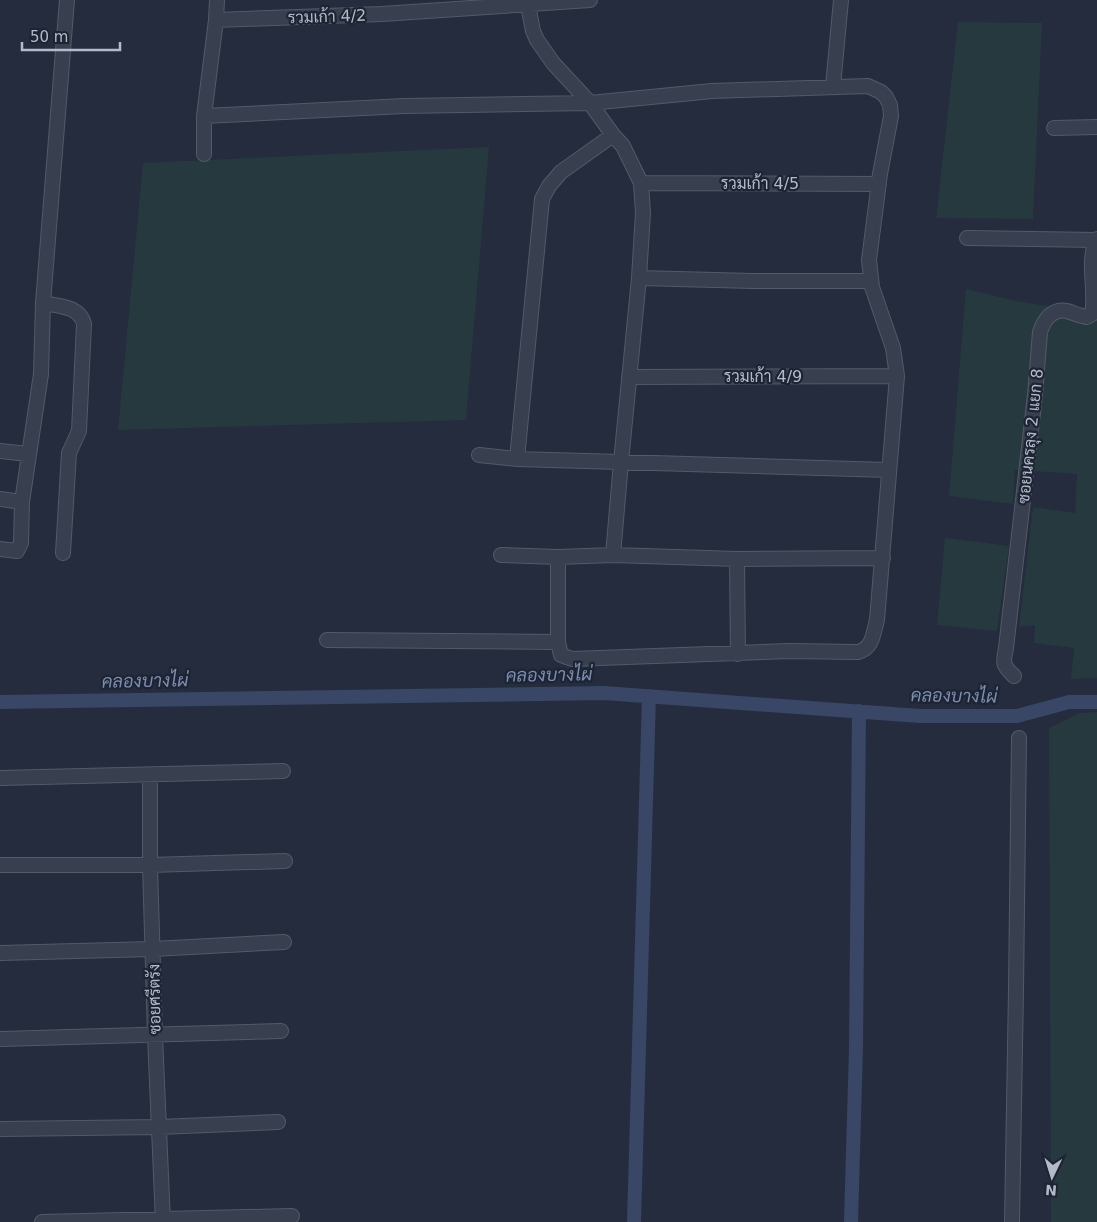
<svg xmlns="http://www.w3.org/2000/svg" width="1097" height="1222" viewBox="0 0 1097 1222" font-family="'DejaVu Sans',Sarabun,sans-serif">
<rect width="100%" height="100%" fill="#242c3e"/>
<!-- green -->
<path fill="#26393f" d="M 958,22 L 1042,23 L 1033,219 L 936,218 Z
M 489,147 L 466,420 L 118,430 L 143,163 Z
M 966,289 L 1016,301 L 1097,314 L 1097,678 L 1071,679 L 1074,648 L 1034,643 L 1035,625 L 1019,627 L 1033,507 L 1075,513 L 1077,474 L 1015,470 L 1013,504 L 949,496 Z
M 945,538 L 1009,546 L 997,631 L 937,625 Z
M 1097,712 L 1097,1222 L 1051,1222 L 1049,728 L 1080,713 Z"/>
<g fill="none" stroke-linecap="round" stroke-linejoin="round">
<!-- canal -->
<path stroke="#394665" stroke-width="14" d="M 0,702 L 604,693 L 920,716 L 1017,716 L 1069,702 L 1097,702
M 634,1222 L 649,696
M 851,1222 L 856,1048 L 859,711"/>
<defs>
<path id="street" d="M 527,0 L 533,31 L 537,40 L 553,63 L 590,103 L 613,135 L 623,146 L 641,183 L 643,213 L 639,278 L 621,462 L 613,555
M 216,20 L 382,14 L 590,0
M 833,86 L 841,0
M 204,116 L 404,106 L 590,103 L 712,91 L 868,86 L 881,92 L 886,97 L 890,105 L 891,116 L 880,174 L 869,260 L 872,287 L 893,348 L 897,376 L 877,620 C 873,634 873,648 858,652 L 789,651 L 572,659 L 561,655 L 558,642
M 1054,128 L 1097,127
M 204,154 L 204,116 L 216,20 L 217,0
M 641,183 L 879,184
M 967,238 L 1096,240
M 639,278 L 753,281 L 871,281
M 43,303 C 58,306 80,306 84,324 L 79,431 L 69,453 L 63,553
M 629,377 L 897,376
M 0,451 L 28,454
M 479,455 L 517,459 L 889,470
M 517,459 L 542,199 L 549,186 L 561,172 L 613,135
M 0,499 L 22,502
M 0,549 L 17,551 L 21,543 L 22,502 L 41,374 L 43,303 L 67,0
M 501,555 L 558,557 L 613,555 L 737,559 L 883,558
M 737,559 L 738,654
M 327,640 L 558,642 L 558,557
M 1014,676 C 1002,665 1003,663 1006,648 L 1035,395 L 1040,332 C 1044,320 1052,308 1067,311 C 1074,313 1080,316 1087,317 L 1092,314 C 1097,290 1086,262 1097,239
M 150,775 L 150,865 L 155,1036 L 163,1222
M 0,778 L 283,771
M 0,865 L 150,865 L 285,861
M 0,953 L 153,949 L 284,942
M 0,1039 L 281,1031
M 0,1129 L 159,1127 L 278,1122
M 42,1222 L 292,1216
M 1012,1222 L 1016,990 L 1019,738"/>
</defs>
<!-- street casing -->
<use href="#street" stroke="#535a69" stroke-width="16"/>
<!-- street -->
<use href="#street" stroke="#383f4e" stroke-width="14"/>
</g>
<g text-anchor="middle" stroke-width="4.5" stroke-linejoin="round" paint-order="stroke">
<!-- street labels -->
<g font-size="16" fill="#b4bac9" stroke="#1d2433">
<text transform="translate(327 16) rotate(-2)" y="6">รวมเก้า 4/2</text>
<text x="760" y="189">รวมเก้า 4/5</text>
<text x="763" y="382">รวมเก้า 4/9</text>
<text transform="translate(1030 436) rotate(-84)" y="6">ซอยนครลุง 2 แยก 8</text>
<text transform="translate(154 999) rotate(-91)" y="6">ซอยศรีตรัง</text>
</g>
<!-- water labels -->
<g font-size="18" font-style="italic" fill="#7c8db0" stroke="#1d2433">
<text transform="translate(549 675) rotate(-1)" y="6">คลองบางไผ่</text>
<text transform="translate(145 681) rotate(-1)" y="6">คลองบางไผ่</text>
<text transform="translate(954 696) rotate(1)" y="6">คลองบางไผ่</text>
</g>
</g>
<!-- north arrow -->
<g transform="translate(1052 1177) rotate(184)" stroke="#1d2433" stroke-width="4" paint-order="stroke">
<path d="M0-4L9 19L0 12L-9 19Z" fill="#b4bac9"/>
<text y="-8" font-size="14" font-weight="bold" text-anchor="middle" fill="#b4bac9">N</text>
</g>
<!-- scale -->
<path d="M22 42v8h98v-8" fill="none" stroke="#b4bac9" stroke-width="2.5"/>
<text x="30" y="42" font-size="15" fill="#b4bac9" stroke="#1d2433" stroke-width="4" paint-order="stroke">50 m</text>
</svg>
